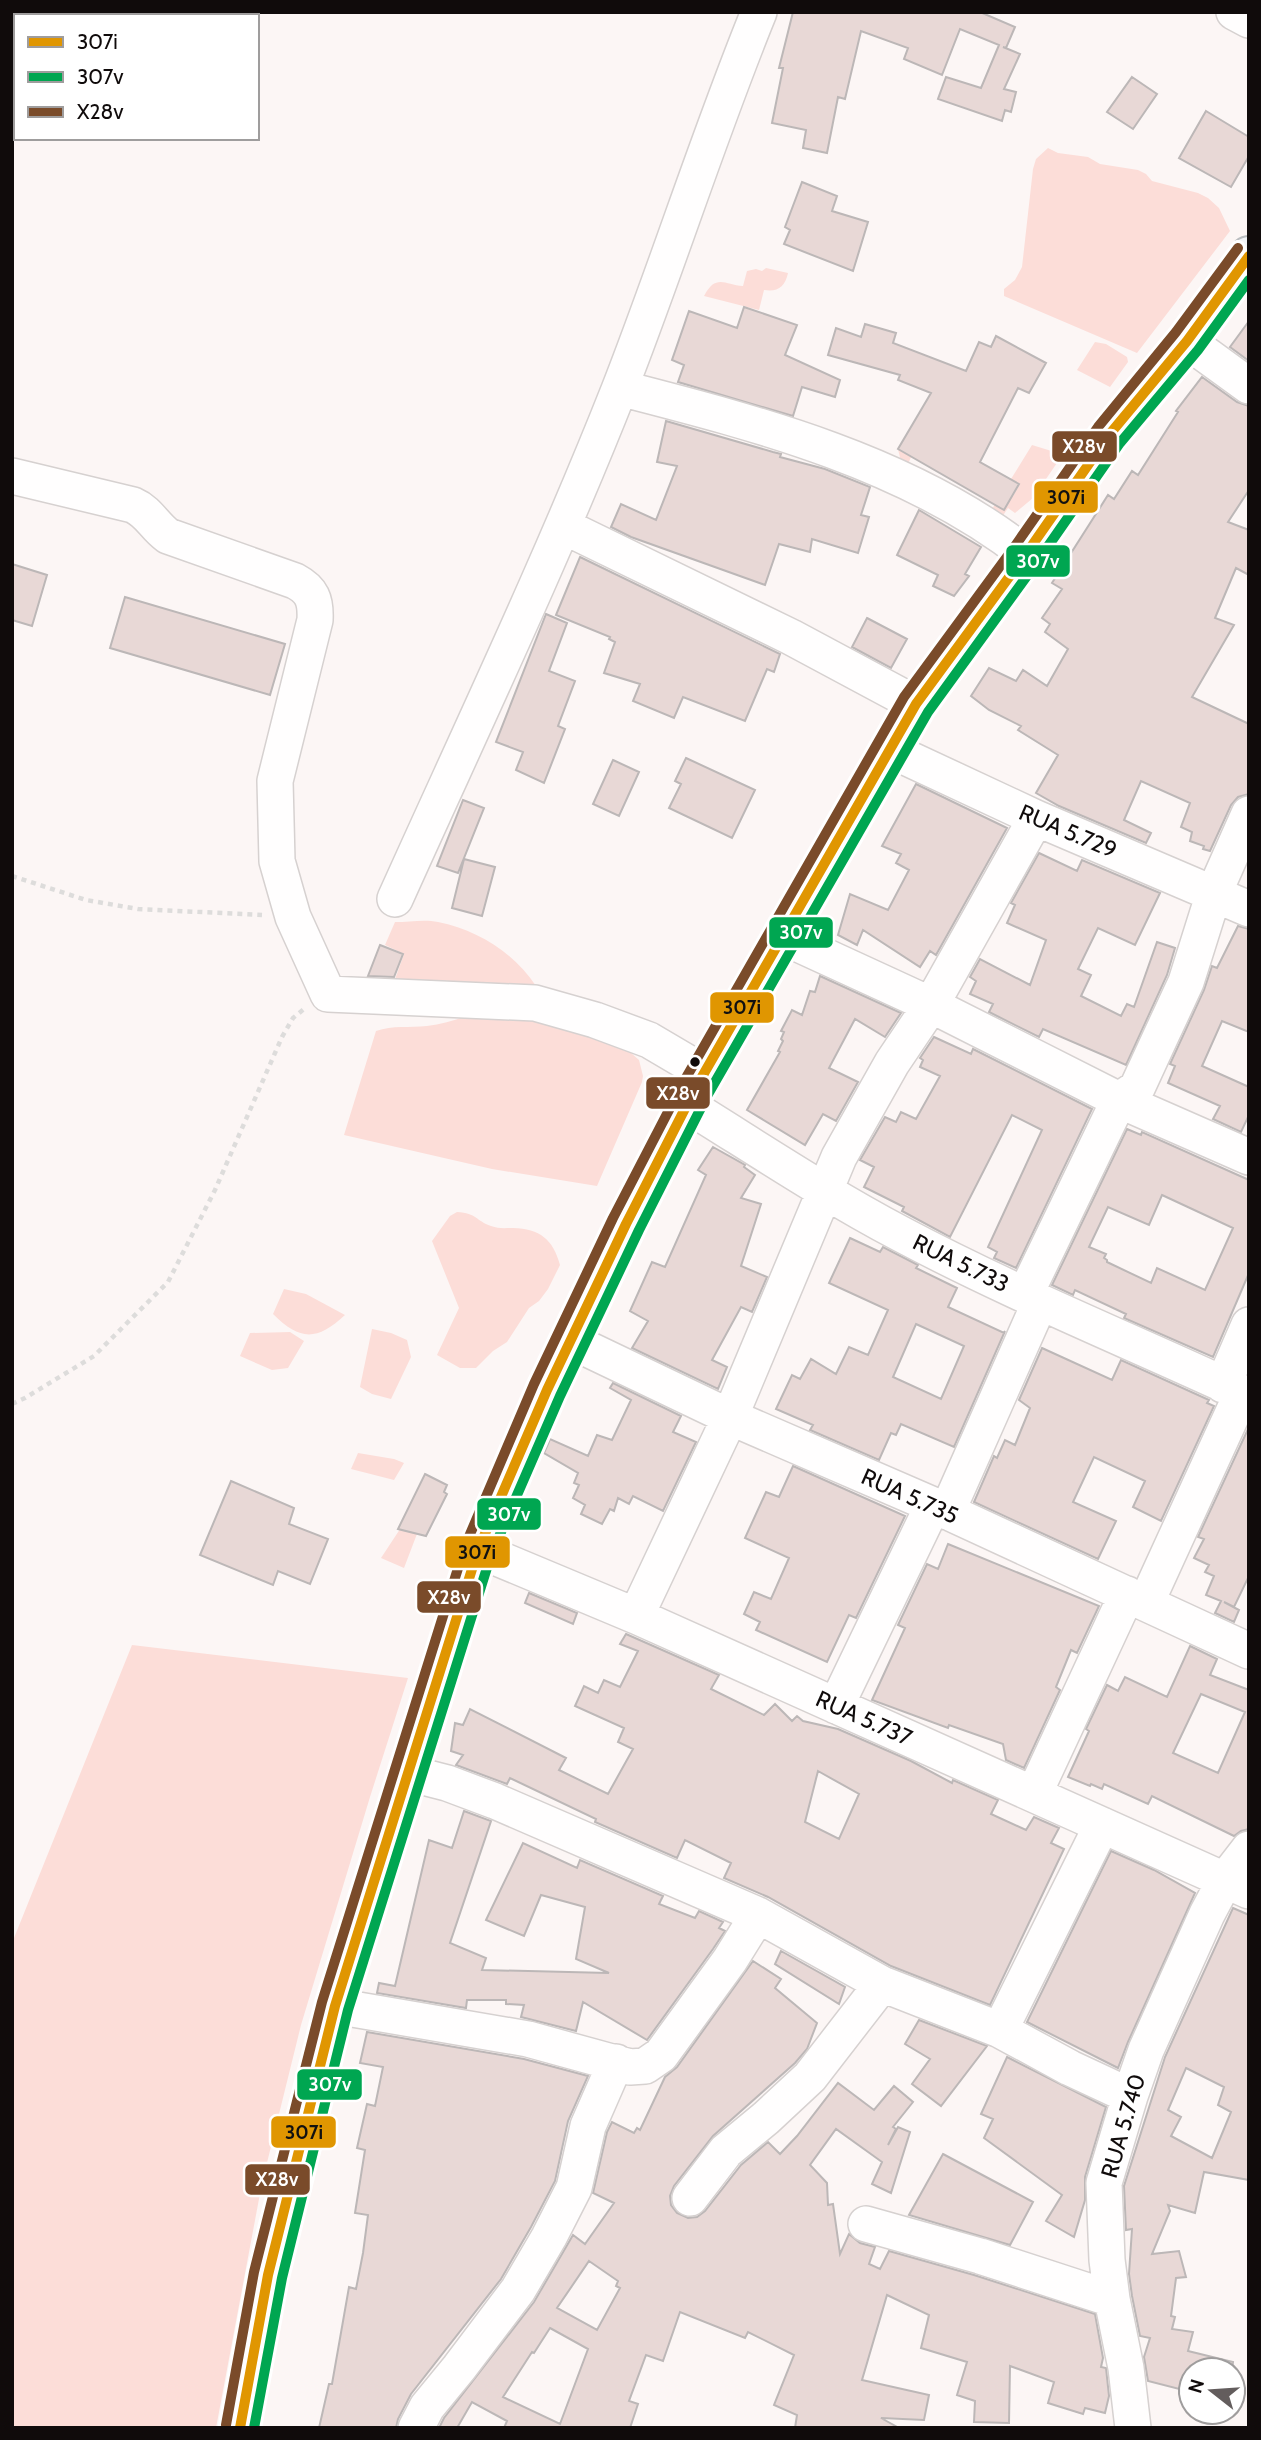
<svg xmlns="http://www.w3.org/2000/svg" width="1261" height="2440" viewBox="0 0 1261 2440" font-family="Cabin,sans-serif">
<rect width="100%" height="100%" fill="#fcf6f5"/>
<!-- green -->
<path fill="#fcddd8" d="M 1048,148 L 1058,153 L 1088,157 L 1100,164 L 1138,170 L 1146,174 L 1152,181 L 1198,193 L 1208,198 L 1219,208 L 1230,231 L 1137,353 L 1004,296 L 1004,289 L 1015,280 L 1022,267 L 1033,169 L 1036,159 Z
M 766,268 L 788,273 C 785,287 778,292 764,290 L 759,310 L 704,296 C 716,273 725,285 743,286 L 747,271 L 756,269 L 762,271 Z
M 1095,342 L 1106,344 L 1127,357 L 1128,362 L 1110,387 L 1077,370 Z
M 1032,445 L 1058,453 L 1059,460 L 1033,498 L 1015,513 L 1008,508 L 1002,517 L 1008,522 L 1001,523 L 915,479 L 902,466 L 898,449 L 911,457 L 908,464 L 976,507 L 978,504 L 990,512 L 1004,491 L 1013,496 L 1020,484 L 1011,479 Z
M 395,922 C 409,922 425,919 438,922 C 478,930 514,953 536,986 L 393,985 L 404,954 L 385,945 Z
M 482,1009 L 614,1038 L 639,1060 L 643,1076 L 642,1082 L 597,1186 L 492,1169 L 344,1135 L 376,1031 C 393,1025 409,1028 427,1026 C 446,1024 465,1017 482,1009 Z
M 457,1212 C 477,1213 476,1221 491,1226 C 499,1229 505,1228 513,1228 C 540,1229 553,1239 560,1265 L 548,1289 L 539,1301 L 529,1308 L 507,1342 L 493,1351 L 476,1368 L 460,1368 L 437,1355 L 459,1308 L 432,1241 L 450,1216 Z
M 284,1289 L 306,1294 L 345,1315 C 317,1341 300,1341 273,1314 Z
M 372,1329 L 391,1333 L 407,1340 L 411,1357 L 391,1399 L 372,1394 L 360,1387 Z
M 290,1332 L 304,1341 L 288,1368 L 272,1370 L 240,1356 L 250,1333 Z
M 358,1453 L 394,1459 L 404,1463 L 394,1480 L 351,1469 Z
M 406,1520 L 420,1526 L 404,1568 L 381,1558 Z
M 132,1645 L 408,1678 L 370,1797 L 301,2025 L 262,2183 L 216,2428 L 12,2428 L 12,1943 Z"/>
<!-- building -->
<path fill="#e8d8d6" stroke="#bcb7b7" stroke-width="2" fill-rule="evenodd" d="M 793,12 L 980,12 L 1015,27 L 1006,48 L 1003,47 L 1020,54 L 1004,89 L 1016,92 L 1011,112 L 1005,110 L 1002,121 L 938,99 L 946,77 L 981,88 L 999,45 L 960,29 L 942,75 L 904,59 L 908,48 L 861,31 L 845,99 L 838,97 L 827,153 L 803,148 L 806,130 L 772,123 L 783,68 L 779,68 Z
M 1132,77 L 1157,94 L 1133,129 L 1107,112 Z
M 1206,111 L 1249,137 L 1249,156 L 1231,187 L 1179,158 Z
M 802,182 L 837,196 L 832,211 L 868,222 L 853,271 L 784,244 L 790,230 L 785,227 Z
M 744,307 L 797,325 L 785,355 L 840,380 L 835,397 L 802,387 L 793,416 L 678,382 L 684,365 L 672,360 L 689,311 L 737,328 Z
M 1249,321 L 1249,361 L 1230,347 Z
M 865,324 L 896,333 L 893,343 L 966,371 L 979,342 L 991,347 L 996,336 L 1046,363 L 1029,393 L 1018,388 L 980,462 L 1019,484 L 1004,510 L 898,449 L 931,393 L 898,380 L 900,375 L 828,355 L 836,328 L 861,337 Z
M 1202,377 L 1237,402 L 1249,406 L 1249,490 L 1228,522 L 1249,530 L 1249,575 L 1236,568 L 1215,618 L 1234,625 L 1192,697 L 1249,724 L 1249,794 L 1238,797 L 1231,805 L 1210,851 L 1203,849 L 1204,846 L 1190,841 L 1192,832 L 1181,827 L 1190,803 L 1141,781 L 1124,820 L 1151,833 L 1146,843 L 1059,806 L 1036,793 L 1058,755 L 1018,730 L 1021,726 L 989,710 L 971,696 L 989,668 L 1016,681 L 1023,670 L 1047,686 L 1068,649 L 1045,632 L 1050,624 L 1042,618 L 1062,589 L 1052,583 L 1108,495 L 1114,499 L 1132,471 L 1138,475 L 1178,412 L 1176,411 Z
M 666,421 L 773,452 L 781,454 L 780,457 L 825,469 L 870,487 L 861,515 L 869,517 L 858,553 L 812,539 L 810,552 L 779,544 L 765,585 L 631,537 L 611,527 L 621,504 L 656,520 L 677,466 L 657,462 Z
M 919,510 L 981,547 L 965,574 L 969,576 L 954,596 L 933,586 L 938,575 L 897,555 Z
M 580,557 L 780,654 L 774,672 L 767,669 L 745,721 L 683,697 L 674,718 L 633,701 L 640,684 L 604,673 L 615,642 L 609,639 L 610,637 L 556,615 Z
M 12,564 L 47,575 L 32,626 L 12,620 Z
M 125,597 L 285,644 L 270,695 L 110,648 Z
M 546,614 L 567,623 L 549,671 L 575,681 L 558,726 L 565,729 L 544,783 L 516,770 L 523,752 L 496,742 Z
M 867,618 L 907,639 L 891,668 L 852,647 Z
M 686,758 L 755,790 L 732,838 L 669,808 L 681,784 L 675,781 Z
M 613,760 L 639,772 L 619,816 L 593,804 Z
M 916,784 L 1007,828 L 936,955 L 930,951 L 920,967 L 863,930 L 857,945 L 838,935 L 850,894 L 888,910 L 909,870 L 896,863 L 901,854 L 882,846 Z
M 463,800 L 484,808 L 458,873 L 437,866 Z
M 1039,853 L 1077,871 L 1082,860 L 1160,893 L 1135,945 L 1098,928 L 1078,969 L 1091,975 L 1081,996 L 1121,1016 L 1127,1004 L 1134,1007 L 1157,942 L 1175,948 L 1167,975 L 1126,1065 L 1043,1029 L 1039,1037 L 989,1012 L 993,1004 L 970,994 L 976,981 L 970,977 L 980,959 L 1030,985 L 1046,940 L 1007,923 L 1015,905 L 1011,903 Z
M 464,859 L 495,867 L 482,916 L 452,908 Z
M 1238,926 L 1249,929 L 1249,1032 L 1222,1021 L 1202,1066 L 1249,1087 L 1249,1115 L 1241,1132 L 1213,1119 L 1220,1106 L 1168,1083 L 1175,1066 L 1170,1064 L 1204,990 L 1212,966 L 1217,968 Z
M 380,945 L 403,954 L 394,977 L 368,976 Z
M 820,976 L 901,1013 L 885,1037 L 855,1019 L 829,1068 L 858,1082 L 836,1121 L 823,1114 L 805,1145 L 747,1110 L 780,1052 L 778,1051 L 783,1041 L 781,1039 L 784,1032 L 781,1031 L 792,1010 L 802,1015 L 810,991 L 815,992 Z
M 934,1037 L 971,1054 L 973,1049 L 1092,1109 L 1016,1268 L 994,1258 L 997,1252 L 988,1247 L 1042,1130 L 1012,1115 L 950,1237 L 902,1211 L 904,1207 L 864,1187 L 874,1167 L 860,1160 L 885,1117 L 896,1122 L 901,1112 L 916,1119 L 940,1076 L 920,1067 L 923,1060 L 920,1058 Z
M 1127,1129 L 1141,1135 L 1142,1132 L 1249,1180 L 1249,1273 L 1213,1357 L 1124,1318 L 1126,1314 L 1075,1290 L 1073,1295 L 1052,1285 ZM 1162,1195 L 1233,1228 L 1205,1290 L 1157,1268 L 1151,1283 L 1107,1262 L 1107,1260 L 1104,1258 L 1106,1254 L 1089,1247 L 1108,1207 L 1149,1225 Z
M 713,1147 L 745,1165 L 744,1167 L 755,1175 L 741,1198 L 761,1204 L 741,1266 L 767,1277 L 752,1312 L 741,1307 L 712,1360 L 727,1367 L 718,1389 L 632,1348 L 648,1321 L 630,1311 L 652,1262 L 665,1267 L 706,1175 L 698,1170 Z
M 850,1238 L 880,1252 L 883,1247 L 918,1265 L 916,1268 L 957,1288 L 948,1307 L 1004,1333 L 1005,1331 L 954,1447 L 901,1424 L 896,1435 L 891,1433 L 879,1460 L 810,1430 L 813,1425 L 776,1409 L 792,1375 L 800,1379 L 811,1359 L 836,1374 L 849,1347 L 868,1355 L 888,1310 L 829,1283 ZM 916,1324 L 964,1346 L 941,1399 L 893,1377 Z
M 1042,1348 L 1112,1380 L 1121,1360 L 1209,1400 L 1207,1403 L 1214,1406 L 1161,1521 L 1133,1507 L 1145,1481 L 1094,1457 L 1073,1502 L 1116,1521 L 1098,1559 L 974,1502 L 994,1456 L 997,1458 L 1005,1440 L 1015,1445 L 1030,1408 L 1019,1400 Z
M 613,1383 L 681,1416 L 673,1432 L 696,1442 L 663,1511 L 633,1496 L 629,1504 L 618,1498 L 614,1511 L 610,1509 L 602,1524 L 581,1514 L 585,1505 L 573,1498 L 579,1485 L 574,1483 L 578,1473 L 544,1453 L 550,1439 L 588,1456 L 597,1435 L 612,1440 L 631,1400 L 610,1388 Z
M 1249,1427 L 1249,1576 L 1234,1607 L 1224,1602 L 1239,1610 L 1234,1622 L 1215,1613 L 1221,1601 L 1206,1595 L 1214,1576 L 1205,1572 L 1209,1565 L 1194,1558 L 1204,1539 L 1198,1537 Z
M 793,1466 L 905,1516 L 856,1618 L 849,1615 L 827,1662 L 756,1630 L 760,1622 L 744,1614 L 754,1592 L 771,1599 L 789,1558 L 745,1538 L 766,1492 L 779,1497 Z
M 425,1474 L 447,1485 L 444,1492 L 447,1494 L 426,1536 L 398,1529 Z
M 231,1481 L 294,1508 L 289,1524 L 328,1539 L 310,1584 L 278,1571 L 273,1585 L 200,1555 Z
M 948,1544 L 1099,1606 L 1077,1653 L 1071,1650 L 1056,1687 L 1060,1690 L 1024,1768 L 1006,1760 L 1003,1744 L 949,1725 L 948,1728 L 872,1700 L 905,1628 L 898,1625 L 927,1564 L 938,1569 Z
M 529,1593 L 577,1613 L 573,1624 L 525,1603 Z
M 626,1634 L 719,1675 L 711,1689 L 764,1715 L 775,1704 L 792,1721 L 797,1716 L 803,1721 L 838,1729 L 911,1761 L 952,1783 L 953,1780 L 998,1800 L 991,1814 L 1026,1830 L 1034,1817 L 1059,1828 L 1051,1843 L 1064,1849 L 990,2005 L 891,1966 L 768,1897 L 724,1878 L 731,1863 L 685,1840 L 677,1858 L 595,1822 L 596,1819 L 510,1778 L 507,1784 L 456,1765 L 463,1755 L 451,1751 L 455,1723 L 463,1725 L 470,1709 L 566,1758 L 559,1770 L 608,1794 L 633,1749 L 618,1742 L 624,1728 L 575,1706 L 584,1686 L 598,1693 L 604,1680 L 620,1687 L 638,1651 L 620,1644 ZM 818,1771 L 859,1794 L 839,1839 L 805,1822 Z
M 1190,1646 L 1217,1659 L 1210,1675 L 1249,1690 L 1249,1829 L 1241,1831 L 1234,1836 L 1152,1796 L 1148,1804 L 1104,1784 L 1102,1789 L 1091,1784 L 1090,1786 L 1068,1777 L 1089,1731 L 1086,1729 L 1107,1685 L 1118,1691 L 1125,1677 L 1167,1697 ZM 1201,1694 L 1245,1712 L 1218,1773 L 1173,1753 Z
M 464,1811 L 491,1821 L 450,1943 L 486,1958 L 482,1970 L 609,1973 L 576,1959 L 585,1907 L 541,1895 L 524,1936 L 486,1920 L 523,1843 L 577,1868 L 580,1860 L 663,1896 L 659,1904 L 695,1918 L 699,1911 L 723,1922 L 719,1928 L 725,1931 L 713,1949 L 647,2040 L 583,2002 L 576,2031 L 521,2017 L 524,2005 L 506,2004 L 506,2000 L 467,2000 L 466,2008 L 377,1993 L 379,1983 L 395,1986 L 429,1840 L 452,1848 Z
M 1111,1851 L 1154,1870 L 1195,1893 L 1128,2042 L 1118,2068 L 1027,2022 Z
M 1233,1908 L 1249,1915 L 1249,2180 L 1204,2172 L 1195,2213 L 1168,2205 L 1170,2211 L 1152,2254 L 1179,2251 L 1186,2277 L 1176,2278 L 1171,2316 L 1175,2317 L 1172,2329 L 1193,2332 L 1188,2351 L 1233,2362 L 1232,2370 L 1191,2370 L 1191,2392 L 1148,2381 L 1144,2357 L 1150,2338 L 1140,2336 L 1132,2296 L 1129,2274 L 1132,2229 L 1126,2230 L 1124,2186 L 1165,2057 ZM 1186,2068 L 1224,2087 L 1218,2105 L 1231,2112 L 1212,2158 L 1171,2136 L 1181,2117 L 1168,2110 Z
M 781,1951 L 845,1987 L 839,2004 L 775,1964 Z
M 753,1961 L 781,1979 L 775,1988 L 817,2023 L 807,2049 L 795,2063 L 713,2136 L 674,2186 L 670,2196 L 671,2205 L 677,2213 L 688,2218 L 697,2217 L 705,2211 L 741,2165 L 768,2142 L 780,2154 L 797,2136 L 838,2083 L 874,2110 L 894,2086 L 913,2102 L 893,2127 L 896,2129 L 888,2145 L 898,2127 L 910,2132 L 891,2193 L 872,2184 L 882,2162 L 836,2129 L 810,2165 L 827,2183 L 828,2205 L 833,2204 L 840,2254 L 849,2234 L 860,2243 L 875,2247 L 869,2264 L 880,2269 L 889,2251 L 974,2275 L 1095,2314 L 1103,2358 L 1101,2367 L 1106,2368 L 1109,2396 L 1105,2413 L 1085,2408 L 1083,2414 L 1048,2403 L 1054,2382 L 1010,2366 L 1009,2423 L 974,2422 L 975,2401 L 957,2395 L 967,2362 L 921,2348 L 929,2315 L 887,2295 L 862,2380 L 929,2395 L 924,2420 L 881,2418 L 899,2428 L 795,2428 L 797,2415 L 774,2405 L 794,2355 L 748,2332 L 745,2338 L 680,2312 L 663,2361 L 646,2355 L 629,2401 L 638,2404 L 630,2428 L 504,2428 L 507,2421 L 472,2402 L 457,2428 L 439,2428 L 444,2418 L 534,2302 L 573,2235 L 585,2244 L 614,2203 L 593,2193 L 607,2132 L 612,2122 L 634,2133 L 637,2128 L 640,2130 L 665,2077 L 677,2067 ZM 589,2261 L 618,2281 L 616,2286 L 620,2288 L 597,2330 L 557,2308 ZM 550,2328 L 588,2349 L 560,2424 L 503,2397 L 532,2352 L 534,2353 Z
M 919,2020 L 987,2046 L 941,2106 L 912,2084 L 930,2059 L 905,2044 Z
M 367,2032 L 524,2059 L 588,2076 L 568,2121 L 555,2181 L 531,2227 L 501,2279 L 411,2394 L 398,2419 L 396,2428 L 319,2428 L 329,2384 L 332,2384 L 349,2287 L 356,2289 L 363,2253 L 368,2215 L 355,2213 L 365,2150 L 357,2148 L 367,2104 L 375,2106 L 383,2067 L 360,2063 Z
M 1007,2057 L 1106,2107 L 1085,2177 L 1085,2200 L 1074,2237 L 1046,2221 L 1062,2195 L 984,2138 L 993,2119 L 981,2114 Z
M 943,2154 L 1033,2202 L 1010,2245 L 909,2215 Z"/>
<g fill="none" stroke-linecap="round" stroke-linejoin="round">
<defs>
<path id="minor" d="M 1234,12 L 1249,20
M 1187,341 L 1249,386
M 620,388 C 760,424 910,463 1026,554
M 12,476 L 133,505 C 149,512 154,526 168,536 L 295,581 C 312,590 316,600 315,620 L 275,781 L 277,861 L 293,917 L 328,994 L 535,1003 L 595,1020 L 649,1040 L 705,1073
M 563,526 L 791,637 L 916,704
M 888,749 L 1036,818 L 1249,909
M 395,899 C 471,730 551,562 619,390 C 668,265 708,137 759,12
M 781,936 L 931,1005 L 1119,1100 L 1249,1157
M 687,1105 C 758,1149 827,1195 901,1234 C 1014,1294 1133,1342 1249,1396
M 1025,1295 L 1119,1100 L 1137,1088 L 1160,1038 L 1186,982 L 1214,893 L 1249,814
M 571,1341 L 730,1417 L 933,1505 L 1249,1651
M 1223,1385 L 1249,1325
M 947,1512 L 1040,1302
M 478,1550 L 636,1616 L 1249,1891
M 1146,1603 L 1242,1393
M 636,1616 L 730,1417 L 839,1157 L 892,1063 L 931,1005 L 1036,818
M 836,1706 L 933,1505
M 408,1773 L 447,1783 L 495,1801 L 758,1915 L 882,1984 L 1000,2030 L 1070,2068 L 1130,2096
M 1034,1794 L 1127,1594
M 335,2006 L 528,2039 L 630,2067 L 645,2066 L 661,2055 L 730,1960 L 758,1915
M 1000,2030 L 1102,1825
M 690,2198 L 726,2151 L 766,2118 L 810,2077 L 882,1984
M 866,2224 L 980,2256 L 1112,2299
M 416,2428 L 427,2407 L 459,2368 L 518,2290 L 549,2237 L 574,2188 L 588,2126 L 616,2062
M 1133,2428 L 1126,2368 L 1112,2299 L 1107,2260 L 1104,2183 L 1130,2096 L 1146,2050 L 1207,1914 L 1225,1880 L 1249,1849"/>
<path id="major" d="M 240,2428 L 268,2275 L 335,2006 L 478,1550 L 547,1390 L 626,1224 L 695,1089 L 916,704 L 1026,554 L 1109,435 L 1187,341 L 1249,256"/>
</defs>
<!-- minor casing -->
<use href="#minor" stroke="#d6d1d0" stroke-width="38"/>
<!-- major casing -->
<use href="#major" stroke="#babdc0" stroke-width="42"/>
<!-- path -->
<path stroke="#dddcdb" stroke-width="4.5" stroke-dasharray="5 5" stroke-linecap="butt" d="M 12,876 L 86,900 L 138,909 L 262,915
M 12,1404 L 25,1398 L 94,1356 L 168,1282 L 215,1190 L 282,1037 L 293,1018 L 304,1009"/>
<!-- minor -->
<use href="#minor" stroke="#fffefe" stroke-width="35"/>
<!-- major -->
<use href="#major" stroke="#f2f4f7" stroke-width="38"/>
<defs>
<path id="bus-1" d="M 240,2428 L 268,2275 L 335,2006 L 478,1550 L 547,1390 L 626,1224 L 695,1089 L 916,704 L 1026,554 L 1109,435 L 1187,341 L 1249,256"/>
<path id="bus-2" d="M 254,2428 L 282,2278 L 348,2010 L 491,1555 L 560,1396 L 639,1230 L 707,1096 L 928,712 L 1037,562 L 1120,443 L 1198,350 L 1249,280"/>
<path id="bus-3" d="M 226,2425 L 254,2272 L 322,2002 L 465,1546 L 534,1384 L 613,1218 L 683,1083 L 904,697 L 1015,546 L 1098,427 L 1176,332 L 1238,248"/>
</defs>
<!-- bus-1 casing -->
<use href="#bus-1" stroke="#fff" stroke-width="16"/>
<!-- bus-2 casing -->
<use href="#bus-2" stroke="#fff" stroke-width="16"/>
<!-- bus-3 casing -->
<use href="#bus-3" stroke="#fff" stroke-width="16"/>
<!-- bus-1 -->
<use href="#bus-1" stroke="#e09601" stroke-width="10"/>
<!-- bus-2 -->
<use href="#bus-2" stroke="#00a651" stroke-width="10"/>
<!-- bus-3 -->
<use href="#bus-3" stroke="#7a4b2a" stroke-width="10"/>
</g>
<!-- markers -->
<circle fill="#100b0b" stroke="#fff" stroke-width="2.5" cx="695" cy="1062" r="6"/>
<g text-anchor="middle" stroke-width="6" stroke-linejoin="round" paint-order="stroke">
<!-- street labels -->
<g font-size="23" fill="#100b0b" stroke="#fff">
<text transform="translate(1068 831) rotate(23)" y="8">RUA 5.729</text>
<text transform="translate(961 1263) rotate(26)" y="8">RUA 5.733</text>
<text transform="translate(910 1496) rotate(24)" y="8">RUA 5.735</text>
<text transform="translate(864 1718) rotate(24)" y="8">RUA 5.737</text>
<text transform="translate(1123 2126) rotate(-74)" y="8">RUA 5.740</text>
</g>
</g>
<g stroke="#fff" stroke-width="2.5">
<rect x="1051" y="430" width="67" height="33" rx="7" fill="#7a4b2a"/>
<rect x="1033" y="480" width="66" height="34" rx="7" fill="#e09601"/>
<rect x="1005" y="544" width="66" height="34" rx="7" fill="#00a651"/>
<rect x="768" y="916" width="66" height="33" rx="7" fill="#00a651"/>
<rect x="709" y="991" width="66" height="33" rx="7" fill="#e09601"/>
<rect x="645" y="1076" width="66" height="34" rx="7" fill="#7a4b2a"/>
<rect x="476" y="1497" width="66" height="34" rx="7" fill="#00a651"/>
<rect x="444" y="1535" width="67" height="34" rx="7" fill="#e09601"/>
<rect x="416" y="1580" width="66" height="34" rx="7" fill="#7a4b2a"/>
<rect x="296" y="2068" width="67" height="33" rx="7" fill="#00a651"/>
<rect x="270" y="2115" width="67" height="34" rx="7" fill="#e09601"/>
<rect x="244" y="2163" width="67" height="33" rx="7" fill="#7a4b2a"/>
</g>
<g font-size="19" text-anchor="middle" font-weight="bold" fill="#fff">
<text x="1084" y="453">X28v</text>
<text x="1038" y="568">307v</text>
<text x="801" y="939">307v</text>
<text x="678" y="1100">X28v</text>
<text x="509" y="1521">307v</text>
<text x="449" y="1604">X28v</text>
<text x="330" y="2091">307v</text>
<text x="277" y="2186">X28v</text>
</g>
<g font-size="19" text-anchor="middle" font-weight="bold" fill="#111">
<text x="1066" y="504">307i</text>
<text x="742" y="1014">307i</text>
<text x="477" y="1559">307i</text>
<text x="304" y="2139">307i</text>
</g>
<!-- border -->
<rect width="1261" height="2440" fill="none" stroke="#100b0b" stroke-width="28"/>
<!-- legend -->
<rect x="14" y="14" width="245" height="126" fill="#ffffff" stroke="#9f9d9d" stroke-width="2"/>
<rect x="28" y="37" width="35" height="10" fill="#e09601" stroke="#9f9d9d" stroke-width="2"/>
<text x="77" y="49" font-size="21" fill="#100b0b">307i</text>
<rect x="28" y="72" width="35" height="10" fill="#00a651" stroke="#9f9d9d" stroke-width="2"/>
<text x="77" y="84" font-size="21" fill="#100b0b">307v</text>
<rect x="28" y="107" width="35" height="10" fill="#7a4b2a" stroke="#9f9d9d" stroke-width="2"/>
<text x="77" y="119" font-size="21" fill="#100b0b">X28v</text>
<!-- north arrow -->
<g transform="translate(1212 2391) rotate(287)"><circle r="33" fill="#ffffff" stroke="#9f9d9d" stroke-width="2"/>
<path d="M0-5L12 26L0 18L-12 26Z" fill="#635d5d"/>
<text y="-10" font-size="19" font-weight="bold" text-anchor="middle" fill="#100b0b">N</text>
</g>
</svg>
